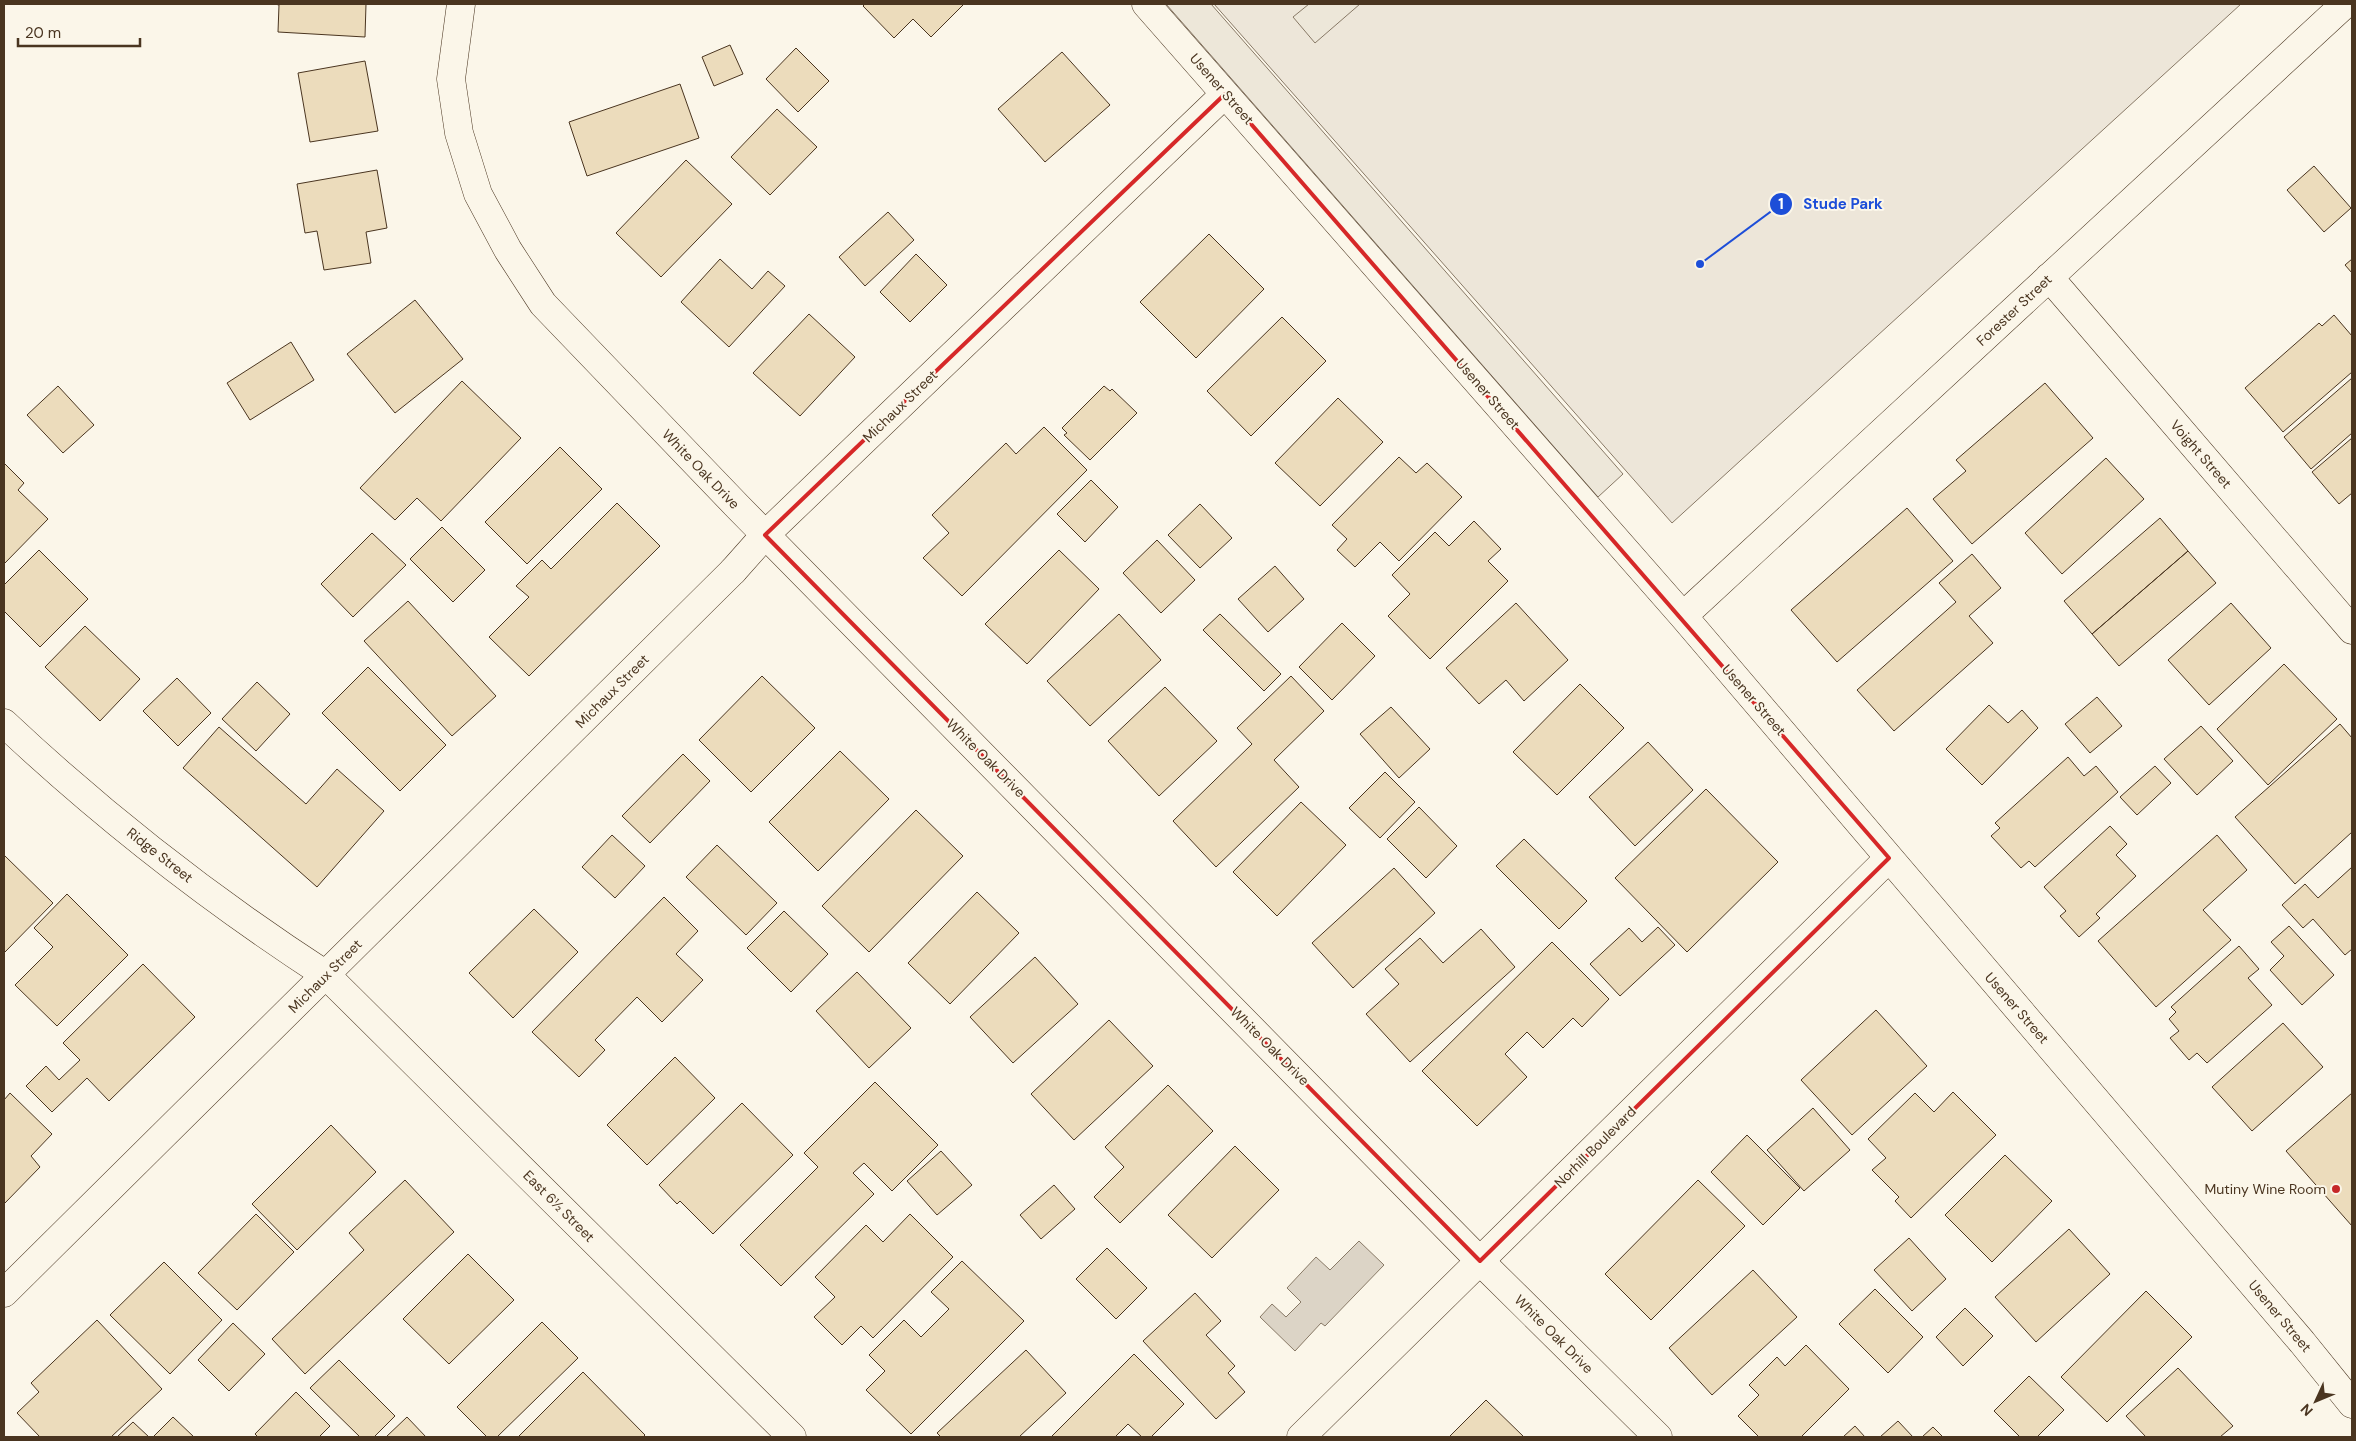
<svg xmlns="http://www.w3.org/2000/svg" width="2356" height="1441" viewBox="0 0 2356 1441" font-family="'DM Sans',sans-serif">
<rect width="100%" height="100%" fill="#fbf6e9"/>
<!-- green -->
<path fill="#ede6d9" stroke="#887966" d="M 1214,4 L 2241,4 L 1672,523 Z"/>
<!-- parking -->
<path fill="#ede7d9" stroke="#887966" d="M 1166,4 L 1211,4 L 1623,474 L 1598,497 Z
M 1309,4 L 1360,4 L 1315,43 L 1293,17 Z"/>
<!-- water -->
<path fill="#dcd4c6" stroke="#887966" d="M 1359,1241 L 1384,1265 L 1325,1326 L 1321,1323 L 1295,1351 L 1260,1317 L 1272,1304 L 1286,1317 L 1301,1302 L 1287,1288 L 1316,1257 L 1330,1270 Z"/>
<!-- building -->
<path fill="#ecdcbc" stroke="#4a3520" d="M 275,4 L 366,4 L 365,37 L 278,32 L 279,5 Z
M 865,4 L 964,4 L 931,37 L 913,19 L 894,38 L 863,6 Z
M 730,45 L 743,74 L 714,86 L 702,57 Z
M 796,48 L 829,81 L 798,112 L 766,79 Z
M 1062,52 L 1110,105 L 1045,162 L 998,109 Z
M 365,61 L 378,131 L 310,142 L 298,73 Z
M 680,84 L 699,138 L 587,176 L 569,122 Z
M 777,109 L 817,147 L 770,195 L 731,157 Z
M 686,160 L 732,204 L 661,277 L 616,233 Z
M 2314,166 L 2351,208 L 2324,232 L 2287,190 Z
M 377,170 L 387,228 L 366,232 L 371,263 L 324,270 L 317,231 L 305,233 L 297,184 Z
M 888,212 L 914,240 L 865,286 L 839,257 Z
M 1209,234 L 1264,289 L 1196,358 L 1140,302 Z
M 916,254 L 947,285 L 910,322 L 880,292 Z
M 720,259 L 752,289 L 768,271 L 785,286 L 729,347 L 681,302 Z
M 2352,259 L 2352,273 L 2345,265 Z
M 415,300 L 463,359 L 395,413 L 347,354 Z
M 809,314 L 855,357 L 800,416 L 753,373 Z
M 2334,315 L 2352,336 L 2352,372 L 2283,432 L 2245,388 L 2319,323 L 2322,326 Z
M 1282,317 L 1326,361 L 1251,436 L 1207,391 Z
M 291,342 L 314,380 L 250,420 L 227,383 Z
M 2352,378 L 2352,433 L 2311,469 L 2284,437 Z
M 462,381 L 521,438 L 441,521 L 417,498 L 395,520 L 360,488 Z
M 2045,383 L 2093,438 L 1972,544 L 1933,499 L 1966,471 L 1956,460 Z
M 58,386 L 94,425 L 63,453 L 27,415 Z
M 1104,386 L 1110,391 L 1112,389 L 1137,413 L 1090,460 L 1064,435 L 1067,433 L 1062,428 Z
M 1338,398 L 1383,442 L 1320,506 L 1275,463 Z
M 1044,427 L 1087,470 L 962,596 L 923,558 L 949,533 L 932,515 L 1006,443 L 1016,454 Z
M 2352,438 L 2352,493 L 2339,504 L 2312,472 Z
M 560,447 L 602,489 L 527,564 L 485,522 Z
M 1399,457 L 1416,473 L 1427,463 L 1462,497 L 1399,561 L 1380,542 L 1355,567 L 1337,550 L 1347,539 L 1332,525 Z
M 2106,458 L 2144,499 L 2062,574 L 2025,533 Z
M 4,463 L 24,483 L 18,490 L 48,519 L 4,564 Z
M 1091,480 L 1118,507 L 1085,542 L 1057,514 Z
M 617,503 L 660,546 L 529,676 L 489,637 L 529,597 L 516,586 L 542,560 L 551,569 Z
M 1200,504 L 1232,538 L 1200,568 L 1168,535 Z
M 1907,508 L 1953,561 L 1837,662 L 1791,610 Z
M 2160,518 L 2188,551 L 2092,634 L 2064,601 Z
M 1474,521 L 1501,549 L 1488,561 L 1508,581 L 1430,659 L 1388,616 L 1410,594 L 1392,575 L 1435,532 L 1449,546 Z
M 442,527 L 485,570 L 453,602 L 410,559 Z
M 372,533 L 406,565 L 353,617 L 321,584 Z
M 1157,540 L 1195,580 L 1161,613 L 1123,573 Z
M 39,550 L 88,599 L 40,647 L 4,611 L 4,585 Z
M 1059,550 L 1099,589 L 1027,664 L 985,624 Z
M 2188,551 L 2216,583 L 2119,666 L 2092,634 Z
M 1972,554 L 2001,588 L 1969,616 L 1993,643 L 1894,731 L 1857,690 L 1956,602 L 1939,583 Z
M 1275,566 L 1304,599 L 1268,632 L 1238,599 Z
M 408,601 L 496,696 L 452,736 L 364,641 Z
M 1516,603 L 1568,660 L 1524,701 L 1506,680 L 1479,704 L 1446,668 Z
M 2231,603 L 2271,648 L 2209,705 L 2168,660 Z
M 1119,614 L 1161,660 L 1090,726 L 1047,681 Z
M 1220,614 L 1281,674 L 1264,691 L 1203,630 Z
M 1342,623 L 1375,656 L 1332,700 L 1299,667 Z
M 85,626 L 140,679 L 100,721 L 45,667 Z
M 2284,664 L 2337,719 L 2268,785 L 2217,729 Z
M 368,667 L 446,745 L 400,791 L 322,713 Z
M 762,676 L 815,728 L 751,792 L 699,740 Z
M 1291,676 L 1324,711 L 1274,760 L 1299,787 L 1216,867 L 1173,821 L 1252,744 L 1237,728 Z
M 177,678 L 211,713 L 178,746 L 143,711 Z
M 257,682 L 290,714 L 256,751 L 222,719 Z
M 1580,684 L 1624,728 L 1557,795 L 1513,752 Z
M 1165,687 L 1217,741 L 1159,796 L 1108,741 Z
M 2097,697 L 2122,726 L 2090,753 L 2065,724 Z
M 1989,705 L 2008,723 L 2022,710 L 2038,728 L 1982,785 L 1946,749 Z
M 1391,707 L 1430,749 L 1399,778 L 1360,734 Z
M 2340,724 L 2352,738 L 2352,832 L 2295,884 L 2235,817 Z
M 2201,726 L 2233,761 L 2197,795 L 2164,759 Z
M 219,727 L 306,804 L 337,769 L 384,811 L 317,887 L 183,768 Z
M 1648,742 L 1693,790 L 1635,846 L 1589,797 Z
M 840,751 L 889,799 L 818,871 L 769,822 Z
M 683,754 L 710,781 L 650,843 L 622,816 Z
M 2068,757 L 2084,776 L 2096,766 L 2118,792 L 2035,867 L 2029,861 L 2021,868 L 1991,836 L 2000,828 L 1995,823 Z
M 2155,766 L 2171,783 L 2137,815 L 2120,797 Z
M 1385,772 L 1415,802 L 1380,838 L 1349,808 Z
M 1706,789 L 1778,862 L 1687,952 L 1615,878 Z
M 1301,802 L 1346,845 L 1277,916 L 1233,872 Z
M 1419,807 L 1457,846 L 1426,878 L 1387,839 Z
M 916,810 L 963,856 L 869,952 L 822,906 Z
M 2110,826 L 2127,844 L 2116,855 L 2136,876 L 2096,914 L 2100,918 L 2079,937 L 2060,916 L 2066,911 L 2044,887 Z
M 612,835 L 645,866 L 615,898 L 582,867 Z
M 2217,835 L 2247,870 L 2203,910 L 2231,940 L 2156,1007 L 2098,941 Z
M 1524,839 L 1587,901 L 1559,929 L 1496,866 Z
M 717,845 L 777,903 L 746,935 L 686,877 Z
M 4,855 L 53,903 L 4,953 Z
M 2352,867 L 2352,949 L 2345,955 L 2313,919 L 2303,928 L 2282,905 L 2305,884 L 2318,898 Z
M 1394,868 L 1435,913 L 1353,988 L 1312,943 Z
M 977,892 L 1019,933 L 950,1004 L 908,963 Z
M 67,894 L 128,955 L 57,1026 L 15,985 L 53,947 L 34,928 Z
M 664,897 L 698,931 L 676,954 L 703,980 L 662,1022 L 637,997 L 595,1040 L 605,1050 L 579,1077 L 532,1032 Z
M 534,909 L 578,952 L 513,1018 L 469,973 Z
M 784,911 L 828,954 L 791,992 L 747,948 Z
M 2289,926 L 2334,975 L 2302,1005 L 2270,970 L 2284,956 L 2271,942 Z
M 1658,927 L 1675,945 L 1620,996 L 1590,964 L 1629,928 L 1642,942 Z
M 1481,929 L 1515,967 L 1410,1062 L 1366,1014 L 1399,984 L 1385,969 L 1420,938 L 1443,963 Z
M 1552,942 L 1609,999 L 1582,1027 L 1573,1018 L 1543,1048 L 1527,1032 L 1505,1054 L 1527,1077 L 1477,1126 L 1422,1071 Z
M 2239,946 L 2259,969 L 2248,978 L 2272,1005 L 2207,1063 L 2197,1053 L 2189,1060 L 2170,1038 L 2179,1031 L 2169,1019 L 2176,1012 L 2171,1007 Z
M 1035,957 L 1078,1004 L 1013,1063 L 970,1017 Z
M 143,964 L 195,1017 L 109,1101 L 87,1078 L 52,1112 L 26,1086 L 46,1066 L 59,1080 L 80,1060 L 63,1043 Z
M 857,972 L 911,1028 L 869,1068 L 816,1011 Z
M 1876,1010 L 1927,1066 L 1852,1135 L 1801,1080 Z
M 1109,1020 L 1153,1066 L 1074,1140 L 1031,1094 Z
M 2283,1023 L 2323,1067 L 2252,1131 L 2212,1087 Z
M 675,1057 L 715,1098 L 647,1165 L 607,1125 Z
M 875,1082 L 938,1145 L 892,1191 L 864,1163 L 853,1173 L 874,1194 L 781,1286 L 740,1245 L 818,1167 L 804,1153 Z
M 1168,1085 L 1213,1131 L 1120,1223 L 1094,1197 L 1124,1167 L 1105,1147 Z
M 1953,1092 L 1996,1135 L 1911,1218 L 1895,1201 L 1899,1197 L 1872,1170 L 1886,1158 L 1868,1139 L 1915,1093 L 1934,1112 Z
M 10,1093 L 52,1134 L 31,1156 L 40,1167 L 4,1204 L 4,1100 Z
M 2352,1093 L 2352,1226 L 2286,1151 Z
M 742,1103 L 793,1155 L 713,1234 L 680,1201 L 677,1204 L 659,1185 Z
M 1813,1108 L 1850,1150 L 1804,1191 L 1767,1150 Z
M 331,1125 L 376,1172 L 297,1250 L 252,1204 Z
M 1747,1135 L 1800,1188 L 1763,1225 L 1711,1172 Z
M 1235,1146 L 1279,1190 L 1212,1258 L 1168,1215 Z
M 941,1151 L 972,1185 L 937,1215 L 907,1181 Z
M 2005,1155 L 2052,1201 L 1992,1262 L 1945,1215 Z
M 405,1180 L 454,1232 L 305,1374 L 272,1339 L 364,1250 L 349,1233 Z
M 1698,1180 L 1745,1226 L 1651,1320 L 1605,1274 Z
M 1054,1185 L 1075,1209 L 1041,1239 L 1020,1215 Z
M 256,1214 L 294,1252 L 237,1310 L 198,1273 Z
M 910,1214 L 953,1257 L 873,1338 L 861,1326 L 842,1345 L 814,1317 L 835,1297 L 815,1277 L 866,1225 L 883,1242 Z
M 2069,1229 L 2110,1274 L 2036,1342 L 1995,1297 Z
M 1909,1238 L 1946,1279 L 1912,1311 L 1874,1270 Z
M 1107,1248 L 1147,1288 L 1116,1319 L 1076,1279 Z
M 468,1254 L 514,1300 L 449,1364 L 403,1319 Z
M 962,1261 L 1024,1321 L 911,1434 L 866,1390 L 885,1371 L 869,1355 L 904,1320 L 921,1337 L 949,1309 L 931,1292 Z
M 164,1262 L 222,1320 L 170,1374 L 110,1315 Z
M 1753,1270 L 1797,1317 L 1712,1395 L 1669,1348 Z
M 1875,1289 L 1923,1337 L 1888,1373 L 1839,1324 Z
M 2146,1291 L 2192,1337 L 2107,1422 L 2061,1377 Z
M 1195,1293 L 1221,1321 L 1206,1335 L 1235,1366 L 1228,1373 L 1245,1392 L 1216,1419 L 1143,1341 Z
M 1965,1308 L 1993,1336 L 1963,1366 L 1936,1337 Z
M 97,1320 L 162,1389 L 111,1437 L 40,1437 L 17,1413 L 39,1392 L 31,1383 Z
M 542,1322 L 578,1358 L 497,1437 L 487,1437 L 457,1407 Z
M 233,1323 L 265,1354 L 229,1391 L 198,1360 Z
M 1806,1345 L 1849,1389 L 1801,1437 L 1759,1437 L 1738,1416 L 1759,1395 L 1749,1385 L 1777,1357 L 1785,1366 Z
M 1026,1350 L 1066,1393 L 1019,1437 L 941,1437 L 937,1433 Z
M 1134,1354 L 1184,1404 L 1151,1437 L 1142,1437 L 1128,1424 L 1115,1437 L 1051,1437 Z
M 339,1360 L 395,1416 L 374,1437 L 360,1437 L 310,1388 Z
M 2178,1368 L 2233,1426 L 2220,1437 L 2146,1437 L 2126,1416 Z
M 583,1372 L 645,1435 L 643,1437 L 518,1437 Z
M 2029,1376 L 2064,1410 L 2037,1437 L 2020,1437 L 1994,1411 Z
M 296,1392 L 330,1426 L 319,1437 L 258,1437 L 255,1434 Z
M 1486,1400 L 1524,1437 L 1449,1437 Z
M 173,1417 L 194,1437 L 153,1437 Z
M 407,1417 L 426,1437 L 386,1437 Z
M 1898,1421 L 1913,1437 L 1880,1437 Z
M 133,1422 L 149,1437 L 117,1437 Z
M 1855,1426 L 1865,1437 L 1843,1437 Z
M 1933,1427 L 1943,1437 L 1922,1437 Z"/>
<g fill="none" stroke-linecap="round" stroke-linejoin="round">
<defs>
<path id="minor" d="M 1146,4 L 1683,616 L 2302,1342 L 2352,1404
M 2049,277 L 2352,630
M 733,571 L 765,535 L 1225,94
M 1683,616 L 2345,4
M 4,723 C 103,816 212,901 326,975 L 792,1437
M 1301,1437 L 1889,858"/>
<path id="tertiary" d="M 4,1293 L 733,571"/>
<path id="secondary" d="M 461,4 L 451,79 L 459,133 L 478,194 L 508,250 L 543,304 L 738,507 L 1480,1261 L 1658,1437"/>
</defs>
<!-- minor casing -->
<use href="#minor" stroke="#4a3520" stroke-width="29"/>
<!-- tertiary casing -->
<use href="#tertiary" stroke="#4a3520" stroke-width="29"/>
<!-- secondary casing -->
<use href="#secondary" stroke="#4a3520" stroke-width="29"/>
<!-- minor -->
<use href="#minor" stroke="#fbf6e9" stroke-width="28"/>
<!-- tertiary -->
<use href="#tertiary" stroke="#fbf6e9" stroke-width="28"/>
<!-- secondary -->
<use href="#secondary" stroke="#fbf6e9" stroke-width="28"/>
</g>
<!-- marked area -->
<path fill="none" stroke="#d62828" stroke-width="4" stroke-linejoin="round" d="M 1225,94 L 1889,858 L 1480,1261 L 765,535 Z"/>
<!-- markers -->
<circle fill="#c62828" stroke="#fbf6e9" stroke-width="2" cx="2336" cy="1189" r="5"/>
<g text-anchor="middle" stroke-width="4" stroke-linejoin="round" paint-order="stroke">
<!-- street labels -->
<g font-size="14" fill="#4a3520" stroke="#fbf6e9">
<text transform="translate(1222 89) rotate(49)" y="5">Usener Street</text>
<text transform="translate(2014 310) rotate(-43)" y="5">Forester Street</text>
<text transform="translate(1488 394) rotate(49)" y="5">Usener Street</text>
<text transform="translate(900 406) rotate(-44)" y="5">Michaux Street</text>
<text transform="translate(2201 454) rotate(49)" y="5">Voight Street</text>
<text transform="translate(701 469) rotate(46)" y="5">White Oak Drive</text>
<text transform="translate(612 691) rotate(-45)" y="5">Michaux Street</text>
<text transform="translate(1754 700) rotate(49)" y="5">Usener Street</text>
<text transform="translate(986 758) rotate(45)" y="5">White Oak Drive</text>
<text transform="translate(160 855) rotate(38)" y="5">Ridge Street</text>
<text transform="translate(325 976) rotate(-45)" y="5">Michaux Street</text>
<text transform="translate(2017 1008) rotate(49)" y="5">Usener Street</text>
<text transform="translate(1270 1046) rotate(45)" y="5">White Oak Drive</text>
<text transform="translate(1595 1147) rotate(-45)" y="5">Norhill Boulevard</text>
<text transform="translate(559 1206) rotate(45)" y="5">East 6½ Street</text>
<text transform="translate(2280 1316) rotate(50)" y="5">Usener Street</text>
<text transform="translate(1554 1334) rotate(45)" y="5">White Oak Drive</text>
</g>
<!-- poi labels -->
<g font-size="14" fill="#4a3520" stroke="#fbf6e9" text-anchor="end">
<text x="2326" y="1194">Mutiny Wine Room</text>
</g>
</g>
<!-- callouts -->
<path fill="none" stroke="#1d4ed8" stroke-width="2" d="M1700 264L1781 204"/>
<g fill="#1d4ed8" stroke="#fbf6e9" stroke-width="2">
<circle cx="1700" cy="264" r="5"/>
<circle cx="1781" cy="204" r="12"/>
</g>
<g font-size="15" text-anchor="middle" font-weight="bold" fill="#fff">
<text x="1781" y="209">1</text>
</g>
<g font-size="15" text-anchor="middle" font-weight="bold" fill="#1d4ed8" stroke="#fbf6e9" stroke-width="4" stroke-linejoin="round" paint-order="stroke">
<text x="1843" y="209">Stude Park</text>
</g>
<!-- border -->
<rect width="2356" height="1441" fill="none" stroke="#4a3520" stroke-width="10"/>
<!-- north arrow -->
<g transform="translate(2316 1401) rotate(226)" stroke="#fbf6e9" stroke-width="4" paint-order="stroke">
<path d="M0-4L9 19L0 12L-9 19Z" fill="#4a3520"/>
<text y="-8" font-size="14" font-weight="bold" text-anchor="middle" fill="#4a3520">N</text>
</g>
<!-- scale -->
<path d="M18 38v8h122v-8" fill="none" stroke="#4a3520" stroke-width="2.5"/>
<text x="25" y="38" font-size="15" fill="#4a3520" stroke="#fbf6e9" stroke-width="4" paint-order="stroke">20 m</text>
</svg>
